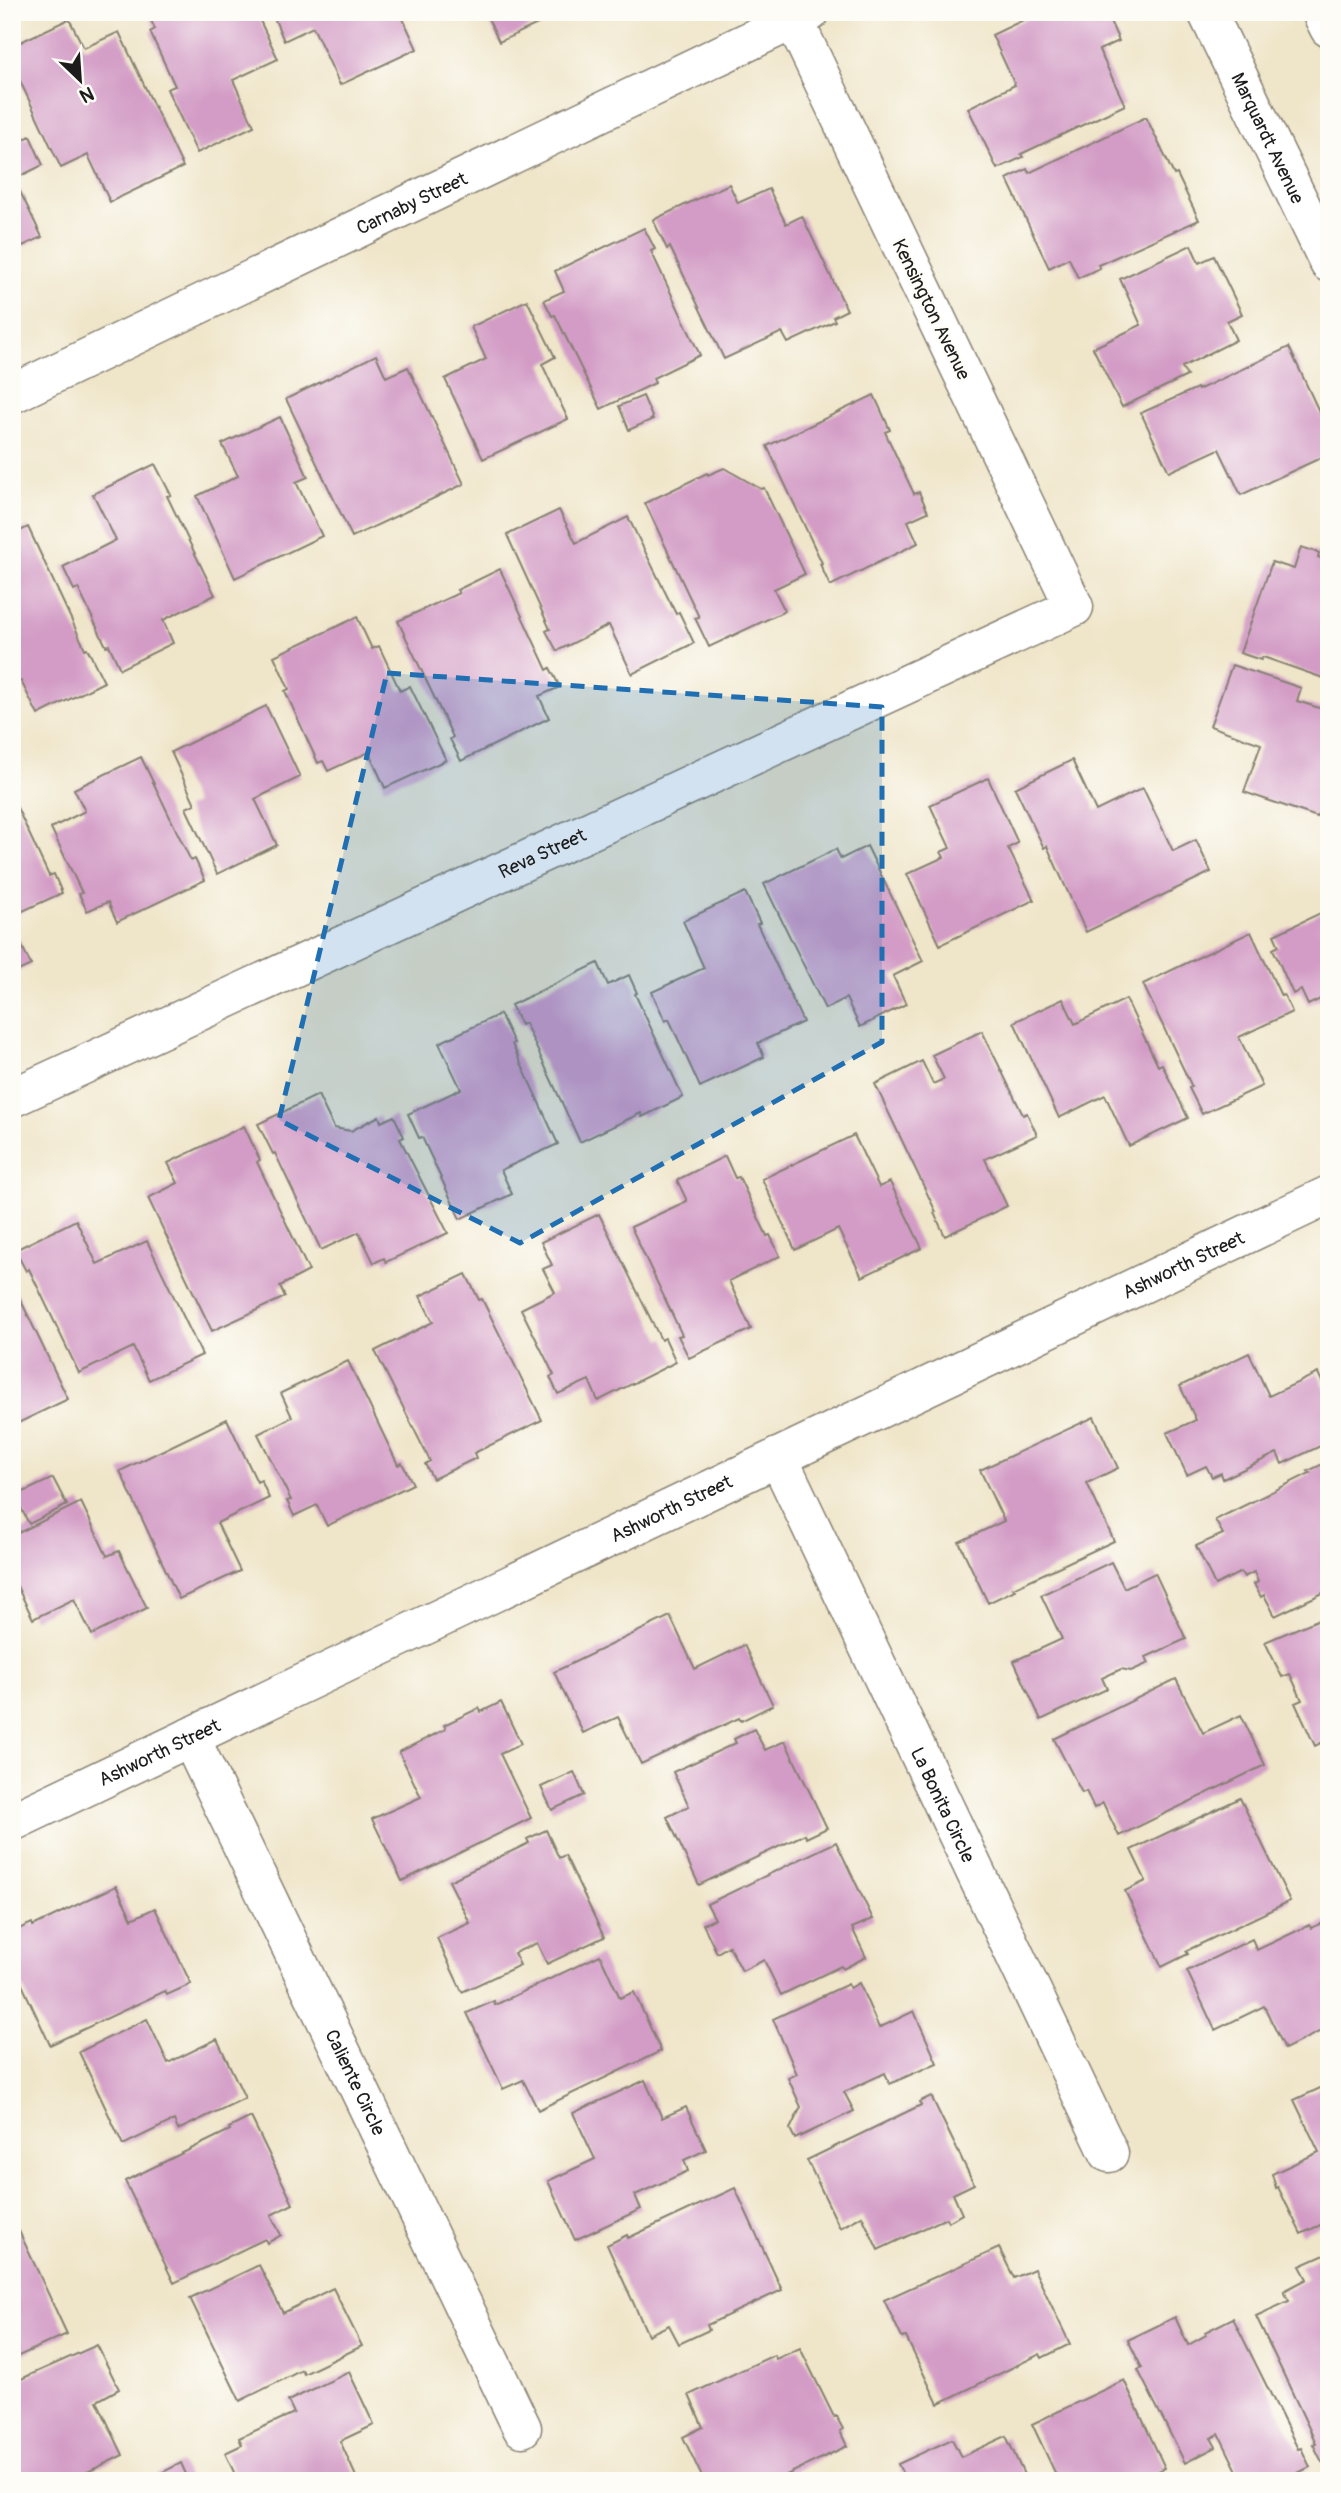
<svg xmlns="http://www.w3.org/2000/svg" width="1341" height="2493" viewBox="0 0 1341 2493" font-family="Pangolin,sans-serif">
<rect width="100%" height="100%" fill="#fdfcf7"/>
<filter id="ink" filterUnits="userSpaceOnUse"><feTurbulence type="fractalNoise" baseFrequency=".0143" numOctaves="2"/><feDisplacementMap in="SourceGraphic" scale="14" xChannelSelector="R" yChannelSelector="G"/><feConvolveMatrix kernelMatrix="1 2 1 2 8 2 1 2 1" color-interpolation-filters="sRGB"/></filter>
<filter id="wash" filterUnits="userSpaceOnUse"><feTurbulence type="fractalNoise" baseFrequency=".00686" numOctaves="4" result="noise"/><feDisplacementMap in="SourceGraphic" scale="28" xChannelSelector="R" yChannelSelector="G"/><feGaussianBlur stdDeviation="1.57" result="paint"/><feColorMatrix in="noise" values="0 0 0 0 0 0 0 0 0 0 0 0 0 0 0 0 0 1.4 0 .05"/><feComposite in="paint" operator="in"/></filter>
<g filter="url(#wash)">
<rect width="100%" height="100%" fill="#efe5c9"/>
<g id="blocks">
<!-- building -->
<path fill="#d39cc6" d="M 147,12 L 256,12 L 278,59 L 233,80 L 254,126 L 197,153 L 167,89 L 175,86 L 150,32 L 155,29 Z
M 274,12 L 400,12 L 417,49 L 340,85 L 313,27 L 284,41 L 272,13 Z
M 485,12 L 563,12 L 499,42 Z
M 1040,12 L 1106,12 L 1119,41 L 1099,50 L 1125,105 L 1021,154 L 1023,157 L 997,169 L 968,108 L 1015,85 L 992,35 Z
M 69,19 L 84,48 L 119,32 L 183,167 L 110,202 L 88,155 L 61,168 L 12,64 L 12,46 Z
M 12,113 L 25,139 L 30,136 L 43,165 L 14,179 L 42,237 L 12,251 Z
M 1146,117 L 1174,175 L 1177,174 L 1199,220 L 1098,265 L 1100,268 L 1078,278 L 1069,258 L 1049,268 L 1007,179 L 1027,169 L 1029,173 Z
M 729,184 L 738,203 L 769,189 L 786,224 L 802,216 L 847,310 L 833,317 L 835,321 L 788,343 L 782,332 L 724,359 L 670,247 L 667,249 L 653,220 Z
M 644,228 L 655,249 L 651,251 L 700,355 L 653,378 L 655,383 L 601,409 L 555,315 L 552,316 L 544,300 L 564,291 L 555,271 Z
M 1191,245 L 1199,263 L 1214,256 L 1242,314 L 1227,321 L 1236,340 L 1182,367 L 1187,376 L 1122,407 L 1093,348 L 1141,325 L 1120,279 Z
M 527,300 L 555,357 L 542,364 L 568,419 L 483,459 L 445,379 L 486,359 L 471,327 Z
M 1289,347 L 1329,433 L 1329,454 L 1241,495 L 1219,449 L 1169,472 L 1141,413 L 1197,388 L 1198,390 Z
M 376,355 L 386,377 L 408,367 L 464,484 L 352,537 L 286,399 Z
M 874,395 L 890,430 L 885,432 L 914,494 L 919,492 L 928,512 L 908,521 L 918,543 L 830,586 L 820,564 L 822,563 L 767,446 Z
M 643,396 L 653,419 L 629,430 L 619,406 Z
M 280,417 L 308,477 L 296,482 L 322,536 L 235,578 L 197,496 L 238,476 L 222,444 Z
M 155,464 L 171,495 L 167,496 L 215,595 L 163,620 L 173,643 L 120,669 L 109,645 L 106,646 L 78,588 L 74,590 L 63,567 L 116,540 L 93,494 Z
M 724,468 L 761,489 L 764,488 L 805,574 L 774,589 L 785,611 L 709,647 L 695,618 L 699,617 L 645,503 L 707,473 L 708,475 Z
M 559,510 L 576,543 L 628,517 L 676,614 L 679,612 L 694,643 L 632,674 L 609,625 L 557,651 L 546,631 L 550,629 L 507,535 Z
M 28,527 L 85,649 L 87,648 L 104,682 L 38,715 L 21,681 L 12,685 L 12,535 Z
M 1301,547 L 1319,553 L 1318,557 L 1329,561 L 1329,680 L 1263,657 L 1261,660 L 1240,653 L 1272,562 L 1294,569 Z
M 500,569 L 547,670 L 550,668 L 560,687 L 539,696 L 549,718 L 461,761 L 450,739 L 453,737 L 398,621 L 459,593 L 457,590 Z
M 357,617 L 372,649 L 379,646 L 400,691 L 410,686 L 446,760 L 385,788 L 369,752 L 328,771 L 323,761 L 318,763 L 285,691 L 289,689 L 274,656 Z
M 1232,665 L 1301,688 L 1297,701 L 1329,711 L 1329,785 L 1317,817 L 1244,792 L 1261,744 L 1210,726 Z
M 266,706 L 300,777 L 255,799 L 277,845 L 217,874 L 186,808 L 195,804 L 171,752 Z
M 141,757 L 191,861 L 195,859 L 205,880 L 117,922 L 108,902 L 87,911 L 79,894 L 82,893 L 51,828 L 85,811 L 74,789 Z
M 1072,760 L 1096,811 L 1143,788 L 1173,851 L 1196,840 L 1211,872 L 1086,932 L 1047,846 L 1044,848 L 1015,788 Z
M 988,778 L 1018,843 L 1008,848 L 1034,900 L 940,945 L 907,874 L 944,857 L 941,852 L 950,848 L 930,805 Z
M 12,797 L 49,876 L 54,874 L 62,893 L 12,916 Z
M 867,846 L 923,961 L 893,976 L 906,1004 L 860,1027 L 846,998 L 825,1009 L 764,884 L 836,849 L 841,859 Z
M 745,892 L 760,923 L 757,924 L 803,1022 L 758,1043 L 764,1057 L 700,1087 L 669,1019 L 665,1021 L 652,992 L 704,968 L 683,921 Z
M 1329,909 L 1329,995 L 1308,1005 L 1301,990 L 1293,994 L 1273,949 L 1279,946 L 1274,935 Z
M 12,925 L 31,965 L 12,974 Z
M 1251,932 L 1281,996 L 1284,995 L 1292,1012 L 1239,1037 L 1262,1086 L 1202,1114 L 1189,1088 L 1192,1087 L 1143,984 Z
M 598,963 L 608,985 L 629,975 L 637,993 L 635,994 L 683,1097 L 642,1117 L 641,1113 L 580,1142 L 525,1023 L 521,1025 L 511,1005 Z
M 1063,999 L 1075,1024 L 1126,999 L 1158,1066 L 1162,1064 L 1188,1118 L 1129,1146 L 1105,1095 L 1059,1118 L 1014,1022 Z
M 500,1014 L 514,1043 L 512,1044 L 558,1144 L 501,1170 L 512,1194 L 460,1219 L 422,1137 L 419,1138 L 408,1114 L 461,1089 L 439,1043 Z
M 982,1031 L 1023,1115 L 1027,1113 L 1037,1135 L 985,1159 L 1007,1206 L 945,1236 L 934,1213 L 936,1212 L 875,1084 L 922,1061 L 933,1084 L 944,1079 L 932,1055 Z
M 318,1095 L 334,1128 L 351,1131 L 379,1116 L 381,1122 L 394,1116 L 404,1137 L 400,1139 L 448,1233 L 386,1262 L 384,1258 L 374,1263 L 359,1232 L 321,1250 L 275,1153 L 273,1154 L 258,1124 Z
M 244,1126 L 260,1160 L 257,1162 L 309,1271 L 280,1286 L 285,1297 L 212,1331 L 148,1198 L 178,1183 L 168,1163 Z
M 854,1135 L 879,1187 L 890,1182 L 922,1248 L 862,1277 L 838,1229 L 795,1250 L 762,1179 Z
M 725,1156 L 735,1178 L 739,1177 L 767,1236 L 770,1235 L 780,1256 L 729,1281 L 751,1329 L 689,1358 L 678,1336 L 682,1335 L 631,1227 L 687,1201 L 677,1180 Z
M 599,1214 L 661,1340 L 665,1338 L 676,1362 L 598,1401 L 589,1380 L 558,1394 L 550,1377 L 554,1375 L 521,1309 L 555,1292 L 543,1269 L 552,1265 L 541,1242 Z
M 76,1220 L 97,1264 L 147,1241 L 202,1355 L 149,1380 L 133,1347 L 79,1373 L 29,1269 L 26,1271 L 15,1250 Z
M 466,1274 L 479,1300 L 482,1299 L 542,1420 L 474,1453 L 476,1458 L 433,1479 L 425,1464 L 430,1461 L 375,1351 L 433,1322 L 420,1296 Z
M 12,1282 L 68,1399 L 12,1426 Z
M 1249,1353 L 1269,1396 L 1318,1373 L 1329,1396 L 1329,1442 L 1282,1464 L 1277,1453 L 1223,1479 L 1221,1473 L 1212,1477 L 1206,1466 L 1187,1475 L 1167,1433 L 1196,1420 L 1180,1386 Z
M 348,1361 L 398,1465 L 402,1463 L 413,1484 L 327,1526 L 317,1505 L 294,1516 L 287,1501 L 291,1500 L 258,1434 L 292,1417 L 281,1393 Z
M 1094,1417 L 1118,1468 L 1087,1483 L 1114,1541 L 1013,1588 L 1015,1590 L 988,1603 L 959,1542 L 1004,1521 L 980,1470 Z
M 227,1419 L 257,1482 L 261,1480 L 269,1498 L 217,1523 L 240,1571 L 179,1599 L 120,1471 Z
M 1329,1461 L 1329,1590 L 1275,1616 L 1264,1595 L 1261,1597 L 1254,1584 L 1258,1582 L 1254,1572 L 1244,1577 L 1241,1572 L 1215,1585 L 1196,1546 L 1223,1534 L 1215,1520 L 1310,1473 L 1308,1471 Z
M 53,1478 L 67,1505 L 29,1524 L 15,1496 Z
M 81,1502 L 107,1556 L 119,1551 L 147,1608 L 92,1635 L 74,1599 L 33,1619 L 12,1576 L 12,1536 Z
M 1111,1562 L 1124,1588 L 1155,1573 L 1186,1639 L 1146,1657 L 1149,1663 L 1131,1671 L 1121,1669 L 1102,1678 L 1107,1689 L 1041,1720 L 1014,1661 L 1062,1639 L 1041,1595 Z
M 1329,1615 L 1329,1739 L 1315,1746 L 1295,1703 L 1302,1700 L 1290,1674 L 1282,1677 L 1265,1642 Z
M 670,1616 L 695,1669 L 744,1645 L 773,1705 L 741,1721 L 739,1718 L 641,1764 L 618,1717 L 583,1733 L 554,1672 Z
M 1176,1679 L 1203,1733 L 1241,1715 L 1265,1765 L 1119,1836 L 1103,1803 L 1094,1808 L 1086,1791 L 1082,1793 L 1054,1739 Z
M 501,1702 L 521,1744 L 500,1754 L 531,1818 L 402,1881 L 372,1819 L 421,1797 L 399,1752 L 446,1729 L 444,1725 L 479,1708 L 481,1712 Z
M 754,1729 L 765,1750 L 785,1741 L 827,1828 L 806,1838 L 805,1834 L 699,1885 L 667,1817 L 689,1806 L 673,1772 L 736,1743 L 734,1739 Z
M 574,1772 L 584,1795 L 552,1810 L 541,1787 Z
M 1240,1798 L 1290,1901 L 1186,1951 L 1188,1954 L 1162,1967 L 1125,1891 L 1146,1881 L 1131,1850 Z
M 546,1830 L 559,1858 L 565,1855 L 604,1937 L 547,1964 L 537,1943 L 514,1953 L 520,1965 L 462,1992 L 437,1938 L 470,1923 L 449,1881 L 529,1843 L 527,1839 Z
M 836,1842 L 873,1919 L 852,1928 L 866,1957 L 843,1969 L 841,1966 L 781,1995 L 764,1960 L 742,1971 L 729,1946 L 717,1953 L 703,1924 L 715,1919 L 707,1904 Z
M 116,1886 L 132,1919 L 155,1908 L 191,1984 L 167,1995 L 165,1991 L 50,2045 L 18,1976 L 20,1975 L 12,1958 L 12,1932 L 32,1923 L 33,1926 Z
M 1329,1920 L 1329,2027 L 1285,2049 L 1264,2006 L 1215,2030 L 1187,1971 L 1252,1939 L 1257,1950 L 1309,1925 L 1311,1928 Z
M 600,1955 L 620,1998 L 634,1992 L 661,2051 L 538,2110 L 523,2080 L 503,2089 L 467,2013 L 494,2001 L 495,2005 Z
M 859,1983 L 879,2028 L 914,2011 L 937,2063 L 890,2084 L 885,2073 L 844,2092 L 854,2111 L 795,2139 L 790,2129 L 801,2107 L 788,2078 L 797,2074 L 773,2019 L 848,1984 L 850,1988 Z
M 147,2019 L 168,2063 L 217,2039 L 245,2098 L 178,2130 L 174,2120 L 123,2145 L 79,2052 Z
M 645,2080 L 662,2118 L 686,2107 L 706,2150 L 684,2160 L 688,2171 L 635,2195 L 641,2209 L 575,2240 L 548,2181 L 595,2159 L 573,2113 Z
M 1329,2084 L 1329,2217 L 1325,2219 L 1327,2222 L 1301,2234 L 1278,2187 L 1276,2188 L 1272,2174 L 1319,2152 L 1294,2100 Z
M 931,2096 L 974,2184 L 953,2194 L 962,2214 L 948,2222 L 946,2218 L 878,2250 L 862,2216 L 840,2228 L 807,2160 L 921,2105 L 919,2102 Z
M 251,2117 L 293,2204 L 271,2215 L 281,2235 L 267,2243 L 265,2239 L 174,2283 L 125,2181 L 230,2130 L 229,2128 Z
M 735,2188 L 782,2290 L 707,2325 L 709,2330 L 679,2344 L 669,2325 L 648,2335 L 607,2245 L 627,2235 L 628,2238 Z
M 19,2231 L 67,2334 L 12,2359 L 12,2234 Z
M 999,2248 L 1014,2278 L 1034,2269 L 1070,2344 L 1042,2358 L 1040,2354 L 938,2404 L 906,2337 L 902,2338 L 884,2300 Z
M 1329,2253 L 1329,2459 L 1322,2462 L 1313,2444 L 1316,2443 L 1256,2316 L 1289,2301 L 1284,2291 L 1307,2279 L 1300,2266 Z
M 259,2265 L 283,2313 L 333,2288 L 362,2346 L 304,2374 L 302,2370 L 240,2401 L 190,2298 Z
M 1175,2317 L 1188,2345 L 1206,2335 L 1205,2332 L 1233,2318 L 1298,2449 L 1301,2448 L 1310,2467 L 1282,2481 L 1242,2481 L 1219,2434 L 1211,2438 L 1216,2447 L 1185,2463 L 1138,2370 L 1142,2368 L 1128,2340 Z
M 97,2345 L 119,2389 L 97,2401 L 123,2455 L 69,2481 L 12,2481 L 12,2383 Z
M 800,2348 L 834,2417 L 836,2416 L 843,2429 L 840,2431 L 847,2446 L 774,2481 L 704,2481 L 683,2437 L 703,2427 L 689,2395 L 774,2355 L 776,2359 Z
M 349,2372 L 374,2425 L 340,2441 L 358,2481 L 238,2481 L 225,2453 L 242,2445 L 239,2438 L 294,2413 L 288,2401 Z
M 1124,2380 L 1165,2468 L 1137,2481 L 1059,2481 L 1032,2424 Z
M 1006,2436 L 1027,2481 L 906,2481 L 898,2464 L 952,2439 L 961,2457 Z
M 181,2463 L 189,2481 L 145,2481 Z"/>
</g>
</g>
<g filter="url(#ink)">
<use href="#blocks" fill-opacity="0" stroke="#868072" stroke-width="2"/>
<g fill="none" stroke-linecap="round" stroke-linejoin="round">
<defs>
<g id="minor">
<path id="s1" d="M 12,394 L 810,12"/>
<path id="s2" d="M 12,1098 L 1074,607 L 790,12"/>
<path id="s3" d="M 778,1457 L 1109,2153"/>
<path id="s4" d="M 190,1737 L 522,2428"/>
<path id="s5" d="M 12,1822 L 1329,1195"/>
</g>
<g id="secondary">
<path id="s6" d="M 1207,12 L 1329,263"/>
<path d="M 1321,12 L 1329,28"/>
</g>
</defs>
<!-- minor casing -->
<use href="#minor" stroke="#868072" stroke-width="41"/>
<!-- secondary casing -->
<use href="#secondary" stroke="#868072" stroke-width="41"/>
<!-- minor -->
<use href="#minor" stroke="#fff" stroke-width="38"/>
<!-- secondary -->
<use href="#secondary" stroke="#fff" stroke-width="38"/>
</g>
</g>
<!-- marked area -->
<path fill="#1f6fb2" fill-opacity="0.2" stroke="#1f6fb2" stroke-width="5" stroke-dasharray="14 9" stroke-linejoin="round" d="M 387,673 L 882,707 L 882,1042 L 520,1243 L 279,1120 Z"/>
<g text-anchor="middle" stroke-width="5" stroke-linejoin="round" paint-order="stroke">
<!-- street labels -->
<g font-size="19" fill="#1c1c1c" stroke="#fdfcf7">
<text dy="7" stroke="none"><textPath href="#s6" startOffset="140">Marquardt Avenue</textPath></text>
<text dy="7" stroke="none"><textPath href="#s1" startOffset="443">Carnaby Street</textPath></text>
<text transform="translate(932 309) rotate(64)" y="7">Kensington Avenue</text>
<text dy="7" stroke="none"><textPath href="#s2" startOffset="584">Reva Street</textPath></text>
<text dy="7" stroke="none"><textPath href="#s5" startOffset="1297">Ashworth Street</textPath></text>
<text dy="7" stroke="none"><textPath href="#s5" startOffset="730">Ashworth Street</textPath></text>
<text dy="7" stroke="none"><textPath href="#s5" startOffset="163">Ashworth Street</textPath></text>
<text dy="7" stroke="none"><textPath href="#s3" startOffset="385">La Bonita Circle</textPath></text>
<text dy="7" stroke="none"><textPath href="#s4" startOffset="383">Caliente Circle</textPath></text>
</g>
</g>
<!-- margin -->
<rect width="1341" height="2493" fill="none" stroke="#fdfcf7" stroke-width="42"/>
<!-- north arrow -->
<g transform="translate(80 80) rotate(155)" stroke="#fdfcf7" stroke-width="5" paint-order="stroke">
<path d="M0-5L12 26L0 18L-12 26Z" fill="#1c1c1c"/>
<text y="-10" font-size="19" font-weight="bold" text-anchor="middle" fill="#1c1c1c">N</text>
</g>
</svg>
